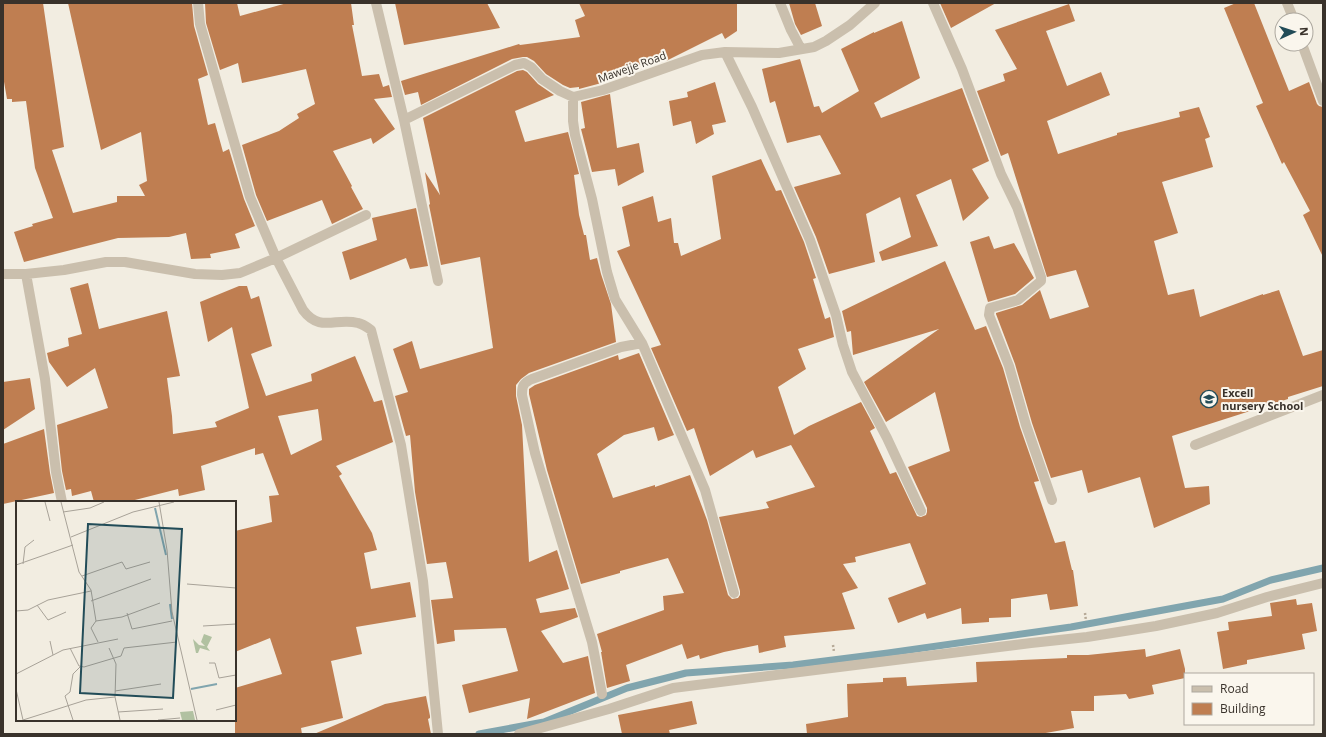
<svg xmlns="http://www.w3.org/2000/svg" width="1326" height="737" viewBox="0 0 1326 737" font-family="'Open Sans',sans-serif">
<rect width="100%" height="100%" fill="#f2ede1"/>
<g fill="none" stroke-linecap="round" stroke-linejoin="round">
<!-- stream -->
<path stroke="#81a5ae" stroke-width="7" d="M 479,734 L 544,722 L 627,688 L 686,673 L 793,665 L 888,653 L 1071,627 L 1223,599 L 1271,580 L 1323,568"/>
</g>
<!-- building -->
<path fill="#bf7e51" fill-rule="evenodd" d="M 3,3 L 43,3 L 64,147 L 52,150 L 73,213 L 117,202 L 117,196 L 145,196 L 139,185 L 147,181 L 141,132 L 101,150 L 68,3 L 192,3 L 194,26 L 208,75 L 198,79 L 208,125 L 215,123 L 223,152 L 229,149 L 244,199 L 255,226 L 235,234 L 240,248 L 210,254 L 211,258 L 191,259 L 186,233 L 169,237 L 118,238 L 24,262 L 14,232 L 33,226 L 32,224 L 53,218 L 35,168 L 26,101 L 12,102 L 12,99 L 7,99 L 3,76 Z
M 205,3 L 237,3 L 240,16 L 287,3 L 351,3 L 354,25 L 352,25 L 362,76 L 379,74 L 383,87 L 389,85 L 392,97 L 374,99 L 395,129 L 373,144 L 371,138 L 333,151 L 352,186 L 351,187 L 363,209 L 332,224 L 322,200 L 267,221 L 256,195 L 242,145 L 279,131 L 299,118 L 297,114 L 315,104 L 306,69 L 242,83 L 238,63 L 220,70 L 206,23 Z
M 395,3 L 487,3 L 500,28 L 404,45 Z
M 579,3 L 737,3 L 737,31 L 725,39 L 722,33 L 666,61 L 664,56 L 608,76 L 609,81 L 579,89 L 579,87 L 570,88 L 563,85 L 546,74 L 534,61 L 527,57 L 523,57 L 512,59 L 421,105 L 418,92 L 405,95 L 401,81 L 519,44 L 520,45 L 580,37 L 575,20 L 585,16 Z
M 789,3 L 815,3 L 822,26 L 801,35 L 795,24 Z
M 940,3 L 996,3 L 951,28 Z
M 1236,3 L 1254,3 L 1289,91 L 1309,82 L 1317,104 L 1319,106 L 1323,107 L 1323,257 L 1303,215 L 1310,211 L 1284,162 L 1282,164 L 1256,106 L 1263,103 L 1224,8 Z
M 1069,4 L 1075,21 L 1046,31 L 1067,86 L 1101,72 L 1110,95 L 1047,121 L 1058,154 L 1117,135 L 1117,133 L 1180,117 L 1179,112 L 1199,107 L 1210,137 L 1205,139 L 1213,167 L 1162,182 L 1178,233 L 1154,241 L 1168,295 L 1194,289 L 1200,317 L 1263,294 L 1263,295 L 1279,290 L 1303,356 L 1323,350 L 1323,386 L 1288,397 L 1288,399 L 1172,436 L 1185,488 L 1209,486 L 1210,504 L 1154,528 L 1140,477 L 1088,493 L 1082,470 L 1051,478 L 1032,423 L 1015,364 L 996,314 L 996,313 L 1022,305 L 1040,290 L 1050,319 L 1089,307 L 1076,270 L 1047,277 L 1008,153 L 1001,156 L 977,91 L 1005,81 L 1003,74 L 1017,69 L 995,30 Z
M 902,21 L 920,78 L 874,103 L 881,118 L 962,88 L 989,161 L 972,169 L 989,198 L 963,221 L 951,179 L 916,195 L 938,246 L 882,261 L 879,252 L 911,237 L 900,197 L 866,214 L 875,262 L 829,274 L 816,237 L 794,187 L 841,174 L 820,135 L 787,143 L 775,101 L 770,103 L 762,69 L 800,59 L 814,107 L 819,106 L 822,113 L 859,91 L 841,49 L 874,32 L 874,33 Z
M 523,70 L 527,72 L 538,84 L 554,95 L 515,111 L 525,142 L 568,132 L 579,174 L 574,175 L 579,215 L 584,235 L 586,235 L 590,260 L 597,258 L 601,274 L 611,304 L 616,342 L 529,373 L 521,379 L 516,385 L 516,396 L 522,425 L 529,562 L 557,550 L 569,589 L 536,599 L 540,613 L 575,608 L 578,617 L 541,631 L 563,663 L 588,656 L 595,693 L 527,719 L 530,698 L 469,713 L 462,685 L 518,671 L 506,628 L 454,630 L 455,641 L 437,644 L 431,600 L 453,598 L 446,562 L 427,564 L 415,492 L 410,435 L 406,436 L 395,396 L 408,392 L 393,349 L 412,341 L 420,369 L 493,348 L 480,257 L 441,265 L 429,205 L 430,204 L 425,172 L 440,195 L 423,118 L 517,71 Z
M 715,82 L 726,122 L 712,125 L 714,134 L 696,144 L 691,121 L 673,126 L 669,101 L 688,97 L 687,92 Z
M 610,94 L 617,148 L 639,143 L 644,172 L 618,186 L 615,169 L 592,172 L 581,129 L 585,128 L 581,102 Z
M 761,159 L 776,191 L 781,190 L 804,242 L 816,278 L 813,279 L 825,319 L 830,317 L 834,337 L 798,349 L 806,369 L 778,387 L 794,435 L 809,426 L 861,402 L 875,428 L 870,431 L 890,474 L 896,472 L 917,516 L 921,517 L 926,515 L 927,512 L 927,508 L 908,467 L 950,451 L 935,392 L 886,422 L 864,382 L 939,329 L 853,355 L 851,331 L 847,332 L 842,311 L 945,261 L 975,330 L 986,326 L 1003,368 L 1020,427 L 1039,481 L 1034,482 L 1055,543 L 1065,541 L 1072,570 L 1073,570 L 1078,606 L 1050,610 L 1047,594 L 1011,599 L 1011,617 L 989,618 L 989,622 L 962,624 L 961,608 L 927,619 L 925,613 L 898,623 L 888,598 L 926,584 L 910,543 L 855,557 L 856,562 L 843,564 L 858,588 L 842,593 L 855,629 L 784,636 L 786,647 L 759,653 L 758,645 L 724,652 L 700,659 L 699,655 L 687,659 L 682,644 L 626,665 L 630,681 L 607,688 L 601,652 L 602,652 L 597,634 L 664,610 L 663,596 L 684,593 L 668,558 L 620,571 L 620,573 L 581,584 L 547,470 L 529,394 L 529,389 L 535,385 L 618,355 L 619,360 L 639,353 L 674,435 L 658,441 L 654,427 L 624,435 L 597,454 L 613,498 L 655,485 L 655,487 L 690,475 L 707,520 L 728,595 L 732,599 L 738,598 L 740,595 L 740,591 L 719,517 L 769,508 L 766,502 L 815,487 L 791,445 L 756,458 L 753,450 L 710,476 L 694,428 L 687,431 L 651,348 L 661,345 L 617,251 L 630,246 L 622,207 L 653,196 L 658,222 L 671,218 L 674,243 L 678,243 L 681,256 L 721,239 L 712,176 Z
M 416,208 L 428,266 L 410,269 L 406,258 L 350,280 L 342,252 L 377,240 L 372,218 Z
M 989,236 L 994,249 L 1014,243 L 1034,278 L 1015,294 L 988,302 L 970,242 Z
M 88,283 L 99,329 L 167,311 L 180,376 L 167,378 L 172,416 L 173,434 L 217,427 L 215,422 L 249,408 L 232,327 L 208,342 L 200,302 L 239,286 L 247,286 L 251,299 L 259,296 L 272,346 L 251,354 L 266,396 L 312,381 L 311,374 L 355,356 L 374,402 L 382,400 L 393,442 L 336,466 L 342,474 L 339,476 L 372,533 L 377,550 L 364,553 L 371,589 L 410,582 L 416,617 L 356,627 L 362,654 L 331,661 L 343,718 L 301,728 L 302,734 L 235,734 L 235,688 L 282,674 L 270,638 L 235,652 L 235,531 L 272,522 L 269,496 L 279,495 L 263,453 L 255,455 L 255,448 L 201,466 L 205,490 L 179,496 L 178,489 L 127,502 L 94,502 L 91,491 L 72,496 L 71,489 L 66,490 L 62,471 L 57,425 L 108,408 L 95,368 L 67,387 L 49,362 L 47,353 L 69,346 L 68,338 L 82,334 L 70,288 ZM 318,409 L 322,440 L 291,455 L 278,416 Z
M 30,378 L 35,409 L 3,430 L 3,382 Z
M 44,429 L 50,473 L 54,493 L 3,504 L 3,444 Z
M 1296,599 L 1297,605 L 1312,603 L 1317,631 L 1302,634 L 1305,649 L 1247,660 L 1247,664 L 1223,669 L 1217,632 L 1229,630 L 1228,622 L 1272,616 L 1270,603 Z
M 1145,649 L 1146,657 L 1180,649 L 1185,669 L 1185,678 L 1152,685 L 1154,694 L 1129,699 L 1126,694 L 1094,696 L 1094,711 L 1071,711 L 1074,728 L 1040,734 L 807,734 L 806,724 L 848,717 L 847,684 L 883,682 L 883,678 L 906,677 L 907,686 L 977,682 L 976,662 L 1067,658 L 1067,655 L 1088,655 Z
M 426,696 L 430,716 L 430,718 L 428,719 L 431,734 L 314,734 L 385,704 Z
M 692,701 L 697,724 L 669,730 L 670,734 L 622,734 L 618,715 Z"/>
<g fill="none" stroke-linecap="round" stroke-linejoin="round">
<!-- path -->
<path stroke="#b6a997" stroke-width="2.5" stroke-dasharray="2 2" stroke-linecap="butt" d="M 1085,613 L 1086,621
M 833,645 L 834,652"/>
<!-- lane -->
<path stroke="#cabfad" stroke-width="10" d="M 1195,445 L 1323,395"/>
<!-- street -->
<path stroke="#cabfad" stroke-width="10" d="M 198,3 L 200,24 L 250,197 L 276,258 L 303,310 C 320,333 336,317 358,323 C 363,324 367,327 371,330 L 401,445 L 423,581 L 438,734
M 376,3 L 404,120 L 438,281
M 780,3 L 791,30 L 801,49
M 933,3 L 962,69 L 1001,174 L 1017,207 L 1041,277 L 1041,281 L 1018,300 L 990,308 L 989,315 L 1009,366 L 1026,425 L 1052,500
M 1287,3 L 1294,20
M 1302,44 L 1323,101
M 725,52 L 752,107 L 810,240 L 836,315 L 843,345 L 852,372 L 887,438 L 921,511
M 573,97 L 573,121 L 575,135 L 592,199 L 607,272 L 615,299 L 642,343 L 705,490 L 734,593
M 404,120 L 515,65 L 524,63 L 531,67 L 542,79 L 560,91 L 573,97 L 603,90 L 702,55 L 725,52 L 779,53 L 814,47 L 826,41 L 850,25 L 875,3
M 3,274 L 26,274 L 64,270 L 106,262 L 125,262 L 195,274 L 222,275 L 240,273 L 276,258 L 366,215
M 26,274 L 45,379 L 56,472 L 62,502
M 602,694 L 592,642 L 535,453 L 522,395 C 522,386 523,383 532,379 L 621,347 L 642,343
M 519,734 L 609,709 L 673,688 L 1031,643 L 1087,637 L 1156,626 L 1217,613 L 1267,597 L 1323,583"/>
</g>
<!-- icons -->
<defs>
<symbol id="school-ring" viewBox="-11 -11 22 22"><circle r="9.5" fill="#faf6ed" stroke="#224c58" stroke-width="1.5"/><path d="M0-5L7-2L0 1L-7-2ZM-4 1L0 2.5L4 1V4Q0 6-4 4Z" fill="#224c58"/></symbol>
</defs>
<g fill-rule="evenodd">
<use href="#school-ring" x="1199" y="389" width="20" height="20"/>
</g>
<g text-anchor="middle" stroke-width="4" stroke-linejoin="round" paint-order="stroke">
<!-- street labels -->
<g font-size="11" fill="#39322b" stroke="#faf6ed">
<text transform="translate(632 67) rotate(-20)" y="4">Mawejje Road</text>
</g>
<!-- poi labels -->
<g font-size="11" font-weight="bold" fill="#39322b" stroke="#faf6ed" text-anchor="start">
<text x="1222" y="397">Excell<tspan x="1222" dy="13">nursery School</tspan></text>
</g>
</g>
<!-- overview -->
<g transform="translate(16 501)">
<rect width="220" height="220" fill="#f2ede1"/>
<path d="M 188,133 L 196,136 L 191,146 L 194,150 L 184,147 L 182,152 L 180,152 L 177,138 L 183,144 L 189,145 L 185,141 ZM 177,210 L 179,219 L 166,219 L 164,211 Z" fill="#b1c1a1"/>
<path fill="none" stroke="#81a5ae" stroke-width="2" d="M 139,7 L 150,54M 154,103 L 156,118M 175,188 L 201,183"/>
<path fill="none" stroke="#a8a298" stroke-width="1" d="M 29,1 L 34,20M 45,1 L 63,71 L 75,89 L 80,120 L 75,127 L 82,141M 143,1 L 151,49 L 156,111 L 181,219M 47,11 L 74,7 L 88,1M 55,36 L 117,11 L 158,1M 7,63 L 9,46 L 18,39M 0,64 L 57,44M 66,75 L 106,61 L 110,68 L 134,61M 171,83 L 220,87M 75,100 L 135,78M 21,104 L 32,119 L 50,111M 0,110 L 12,109 L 32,99 L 75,90M 111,112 L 116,128 L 156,120M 80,120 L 106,116 L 144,102M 187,125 L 220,123M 34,140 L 37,154M 54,147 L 63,165 L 68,166 L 105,155 L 108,147 L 161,141M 93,147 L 100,163 L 99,196M 193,162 L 199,162 L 203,177 L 220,174M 0,173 L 47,149 L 102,138M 0,188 L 7,219M 99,190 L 145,183M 200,209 L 220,204M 102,211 L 147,208M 7,219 L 70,199 L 99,196 L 104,219M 57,219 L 49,195 L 54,191 L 57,173 L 64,166M 142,219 L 164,217"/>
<path fill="#224c58" fill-opacity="0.15" stroke="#224c58" stroke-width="2" d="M 72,23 L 166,28 L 157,197 L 64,192 Z"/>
<rect width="220" height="220" fill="none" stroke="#39322b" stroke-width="2"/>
</g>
<!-- border -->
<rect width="1326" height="737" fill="none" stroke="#39322b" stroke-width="8"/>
<!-- legend -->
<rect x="1184" y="673" width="130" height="52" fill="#faf6ed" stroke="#ada89f"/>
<rect x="1192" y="686" width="20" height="6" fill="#cabfad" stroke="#ada89f"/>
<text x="1220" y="693" font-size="12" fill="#39322b">Road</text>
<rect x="1192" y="703" width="20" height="12" fill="#bf7e51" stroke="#ada89f"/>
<text x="1220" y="713" font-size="12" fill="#39322b">Building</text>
<!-- north arrow -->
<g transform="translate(1294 32) rotate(87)"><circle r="19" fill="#faf6ed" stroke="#ada89f"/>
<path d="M0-3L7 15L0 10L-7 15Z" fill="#224c58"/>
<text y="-6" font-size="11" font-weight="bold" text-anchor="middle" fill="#39322b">N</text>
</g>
</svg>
